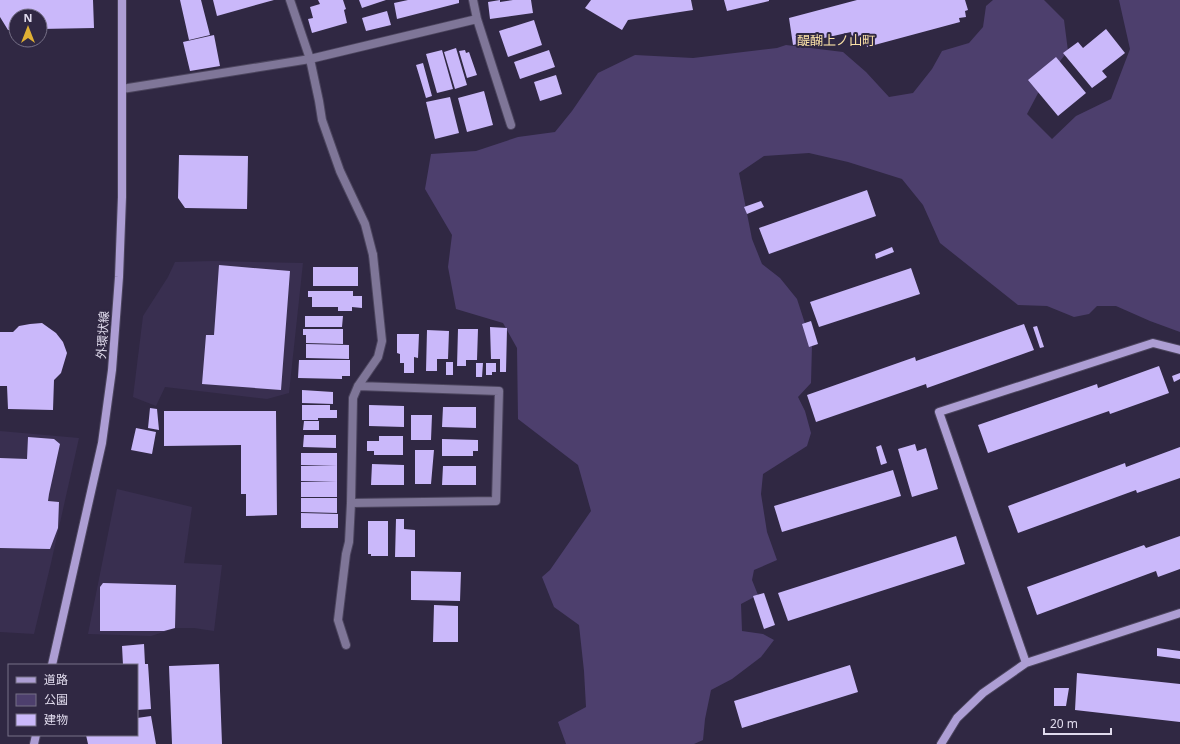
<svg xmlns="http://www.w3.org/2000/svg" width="1180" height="744" viewBox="0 0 1180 744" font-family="'Noto Sans','Noto Sans JP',sans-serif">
<rect width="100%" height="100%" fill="#302843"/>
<!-- built -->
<path fill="#392f50" d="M 213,261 L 303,263 L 289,393 L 267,399 L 165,387 L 156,406 L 133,397 L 143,316 L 168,277 L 175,262 Z
M 0,431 L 79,438 L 51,563 L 34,634 L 0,632 Z
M 117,489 L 192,507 L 184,563 L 222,565 L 214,631 L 194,628 L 176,628 L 151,636 L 88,634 Z"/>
<!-- green -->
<path fill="#4d3f6d" d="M 993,0 L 1044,0 L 1064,20 L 1068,51 L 1045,80 L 1027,114 L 1052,139 L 1076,116 L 1111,99 L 1130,49 L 1119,0 L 1180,0 L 1180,332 L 1150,321 L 1116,306 L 1097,306 L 1089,314 L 1074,317 L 1047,306 L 1018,305 L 940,243 L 923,205 L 902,179 L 848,162 L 809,153 L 764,156 L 739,173 L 752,239 L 762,264 L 780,278 L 797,299 L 812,345 L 811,383 L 798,397 L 805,411 L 811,433 L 807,446 L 763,474 L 761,494 L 767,532 L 777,560 L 754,570 L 752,580 L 758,595 L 741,604 L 742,631 L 763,634 L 774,640 L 761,657 L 732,679 L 711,690 L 705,719 L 703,740 L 694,744 L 566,744 L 558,722 L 586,707 L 584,671 L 579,625 L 554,607 L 542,577 L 550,570 L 591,511 L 578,465 L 518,419 L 517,348 L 503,323 L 456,309 L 448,267 L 452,235 L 425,189 L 431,154 L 476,151 L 518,137 L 555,132 L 572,111 L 598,73 L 635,55 L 693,58 L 777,48 L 786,45 L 843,52 L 866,72 L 889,97 L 913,93 L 932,69 L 942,51 L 969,43 L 983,27 L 986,6 Z"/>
<!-- building -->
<path fill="#cab8fa" d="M 0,0 L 93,0 L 94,28 L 40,29 L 40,16 L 16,16 L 16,30 L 8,30 L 0,17 Z
M 180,0 L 201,0 L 210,35 L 189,40 Z
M 213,0 L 274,0 L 217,16 Z
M 318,0 L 343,0 L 346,9 L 344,10 L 347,23 L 312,33 L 308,19 L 313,18 L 310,7 L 320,4 Z
M 359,0 L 386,0 L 362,8 Z
M 408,0 L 459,0 L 459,3 L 397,19 L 394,3 Z
M 500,0 L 500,2 L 513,0 L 531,0 L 533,13 L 490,19 L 488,2 Z
M 591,0 L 691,0 L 693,10 L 628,20 L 622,30 L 585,8 Z
M 724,0 L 769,0 L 769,1 L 727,11 Z
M 857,0 L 965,0 L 968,10 L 965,11 L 966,17 L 959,18 L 960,22 L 867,47 L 866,41 L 853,44 L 851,32 L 793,45 L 789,18 Z
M 387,11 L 391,25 L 366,31 L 362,18 Z
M 534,20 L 542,45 L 508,57 L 499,31 Z
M 1106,29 L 1125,53 L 1102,71 L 1107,77 L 1092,88 L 1063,53 L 1078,42 L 1083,48 Z
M 214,35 L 220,66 L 190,71 L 183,42 Z
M 456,48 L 467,85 L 455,89 L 444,52 Z
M 442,50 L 453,89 L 437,93 L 426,54 Z
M 465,50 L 466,53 L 469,52 L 477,75 L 467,78 L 459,51 Z
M 549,50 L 555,67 L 520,79 L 514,62 Z
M 1056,57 L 1086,93 L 1058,116 L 1028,80 Z
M 423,63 L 432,96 L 426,98 L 416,65 Z
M 556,75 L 562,94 L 540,101 L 534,82 Z
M 484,91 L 493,125 L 467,132 L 458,98 Z
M 450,97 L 459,133 L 435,139 L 426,102 Z
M 179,155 L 248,156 L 247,209 L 185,208 L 178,198 Z
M 867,190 L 876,216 L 769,254 L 759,228 Z
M 761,201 L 764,207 L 747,214 L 744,207 Z
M 892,247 L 894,252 L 876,259 L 875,254 Z
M 219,265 L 290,271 L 281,390 L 202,384 L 206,335 L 214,335 Z
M 313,267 L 358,267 L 358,286 L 313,286 Z
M 911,268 L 920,294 L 819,327 L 810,302 Z
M 308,291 L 353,291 L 353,296 L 362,296 L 362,308 L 352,307 L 352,311 L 338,311 L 338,307 L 312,307 L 312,297 L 308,297 Z
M 305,316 L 343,316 L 342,327 L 305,327 Z
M 811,321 L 818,344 L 809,347 L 802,324 Z
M 42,323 L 56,333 L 63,342 L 67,353 L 61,373 L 54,380 L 53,410 L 8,409 L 7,386 L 0,386 L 0,332 L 13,332 L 19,326 L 30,324 Z
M 1024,324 L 1034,350 L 927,388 L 926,384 L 816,422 L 807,395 L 915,357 L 916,361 Z
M 1037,326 L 1044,347 L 1040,348 L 1033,327 Z
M 490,327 L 507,328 L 506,372 L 500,372 L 500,359 L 491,359 Z
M 303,329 L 343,329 L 343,344 L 306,343 L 306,335 L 303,335 Z
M 458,329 L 478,329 L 477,360 L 466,360 L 466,366 L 457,366 Z
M 427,330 L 449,331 L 448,359 L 437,359 L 437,371 L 426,371 Z
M 397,334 L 419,334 L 418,358 L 414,357 L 414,373 L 404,373 L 404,363 L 400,363 L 400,354 L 397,353 Z
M 306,344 L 349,345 L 349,359 L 306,358 Z
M 299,360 L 350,360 L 350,376 L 342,376 L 342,379 L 298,378 Z
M 446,362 L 453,362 L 453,375 L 446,375 Z
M 476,363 L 483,363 L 482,377 L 476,377 Z
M 486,363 L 496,363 L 496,372 L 492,372 L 492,375 L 486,375 Z
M 1159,366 L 1169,393 L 1110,414 L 1109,411 L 988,453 L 978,425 L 1097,384 L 1098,388 Z
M 1180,373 L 1180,379 L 1174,382 L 1172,376 Z
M 302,390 L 333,392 L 333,404 L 302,403 Z
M 302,405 L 330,405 L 330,410 L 337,410 L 337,418 L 318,418 L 318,420 L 302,420 Z
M 369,405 L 404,406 L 404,427 L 369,426 Z
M 443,407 L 476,407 L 476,428 L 442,427 Z
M 150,408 L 157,409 L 159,430 L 148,428 Z
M 164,411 L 276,411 L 277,515 L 246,516 L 246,494 L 241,494 L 241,445 L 164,446 Z
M 411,415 L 432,415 L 431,440 L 411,440 Z
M 304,421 L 319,421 L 319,430 L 303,430 Z
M 136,428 L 156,432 L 152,454 L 131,450 Z
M 304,435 L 336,435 L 336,448 L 303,447 Z
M 379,436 L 403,436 L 403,455 L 374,455 L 374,451 L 367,451 L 367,441 L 379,441 Z
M 28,437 L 54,439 L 60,444 L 49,494 L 48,501 L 59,502 L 58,528 L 50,549 L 0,548 L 0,458 L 27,459 Z
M 442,439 L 478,440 L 478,451 L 473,451 L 473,456 L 442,456 Z
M 915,444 L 917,451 L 926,448 L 938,489 L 912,497 L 898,449 Z
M 881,445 L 887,463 L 881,465 L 876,447 Z
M 1180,447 L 1180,478 L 1137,493 L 1136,490 L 1018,533 L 1008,506 L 1125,463 L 1126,467 Z
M 415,450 L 434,450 L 431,484 L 415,484 Z
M 301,453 L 337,453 L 337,466 L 301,465 Z
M 372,464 L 404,465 L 404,485 L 371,485 Z
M 301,466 L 337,466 L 337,482 L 301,481 Z
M 443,466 L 476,466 L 476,485 L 442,485 Z
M 893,470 L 901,496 L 782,532 L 774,506 Z
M 301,482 L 337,482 L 337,497 L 301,497 Z
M 301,498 L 337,498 L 337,513 L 301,512 Z
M 301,513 L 338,514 L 338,528 L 301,528 Z
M 396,519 L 404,519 L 404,529 L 415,530 L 415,557 L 395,557 Z
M 368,521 L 388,521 L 388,556 L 371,556 L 371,554 L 368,554 Z
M 956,536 L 965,564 L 788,621 L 778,593 Z
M 1180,536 L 1180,569 L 1158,577 L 1156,571 L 1037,615 L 1027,587 L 1144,545 L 1146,548 Z
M 411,571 L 461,572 L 460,601 L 411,600 Z
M 103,583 L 176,585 L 175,628 L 164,631 L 100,631 L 100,587 Z
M 764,593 L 775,625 L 764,629 L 753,596 Z
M 434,605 L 458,606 L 458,642 L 433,642 Z
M 144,644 L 145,664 L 148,664 L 151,709 L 137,710 L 137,665 L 123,665 L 122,646 Z
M 1157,648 L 1180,651 L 1180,659 L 1157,656 Z
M 219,664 L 222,744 L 172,744 L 169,666 Z
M 850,665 L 858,692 L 742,728 L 734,701 Z
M 1077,673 L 1180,684 L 1180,722 L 1075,710 Z
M 1054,688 L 1069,688 L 1066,706 L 1054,706 Z
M 151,716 L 156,744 L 88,744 L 86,735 L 137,735 L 137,718 Z"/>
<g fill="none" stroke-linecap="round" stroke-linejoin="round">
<defs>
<path id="lane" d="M 290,0 L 310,59 L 319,101 L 322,120 L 340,171 L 365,224 L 373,255"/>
<path id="street" d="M 477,19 L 511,125
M 122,89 L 310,59 L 477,19 L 473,0
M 351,503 L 496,501 L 499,391 L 358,386
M 346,645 L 338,620 L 346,554 L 349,542 L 351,503 L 353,398 L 358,386 L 378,357 L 382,341 L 373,255"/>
<path id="secondary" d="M 1026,663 L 939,412 L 1153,343 L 1180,350
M 52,665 L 102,443 L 112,370 L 119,277 L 122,197 L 122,0
M 34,744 L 36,735
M 941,744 L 957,718 L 983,693 L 1026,663 L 1180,613"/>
</defs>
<!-- lane casing -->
<use href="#lane" stroke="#4c455e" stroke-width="10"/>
<!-- street casing -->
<use href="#street" stroke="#4c455e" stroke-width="10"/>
<!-- secondary casing -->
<use href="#secondary" stroke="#4c455e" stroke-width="10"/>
<!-- lane -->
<use href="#lane" stroke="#7f7698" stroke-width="8"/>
<!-- street -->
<use href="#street" stroke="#7f7698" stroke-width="8"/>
<!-- secondary -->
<use href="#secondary" stroke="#ad9ed4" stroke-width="8"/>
</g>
<g text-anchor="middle" stroke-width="4" stroke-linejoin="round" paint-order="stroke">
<!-- street labels -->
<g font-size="12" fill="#e0dbed" stroke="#302843">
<text transform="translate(103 335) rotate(-86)" y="4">外環状線</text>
</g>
<!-- neighbourhood labels -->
<g font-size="13" fill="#fbe2a7" stroke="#302843">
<text x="836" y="45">醍醐上ノ山町</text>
</g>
</g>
<!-- legend -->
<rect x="8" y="664" width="130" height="72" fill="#302843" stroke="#767087"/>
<rect x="16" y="677" width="20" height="6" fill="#ad9ed4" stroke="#767087"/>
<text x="44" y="684" font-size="12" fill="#e0dbed">道路</text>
<rect x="16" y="694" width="20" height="12" fill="#4d3f6d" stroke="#767087"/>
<text x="44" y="704" font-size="12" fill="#e0dbed">公園</text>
<rect x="16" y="714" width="20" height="12" fill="#cab8fa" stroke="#767087"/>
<text x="44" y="724" font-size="12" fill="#e0dbed">建物</text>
<!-- north arrow -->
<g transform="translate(28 28)"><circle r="19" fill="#302843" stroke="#767087"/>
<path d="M0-3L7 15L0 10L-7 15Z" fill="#dfb034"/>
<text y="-6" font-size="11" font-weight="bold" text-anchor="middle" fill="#e0dbed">N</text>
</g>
<!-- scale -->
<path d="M1044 728v6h67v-6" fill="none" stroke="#e0dbed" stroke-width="2"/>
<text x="1050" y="728" font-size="12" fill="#e0dbed" stroke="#302843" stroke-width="3" paint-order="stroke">20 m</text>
</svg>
